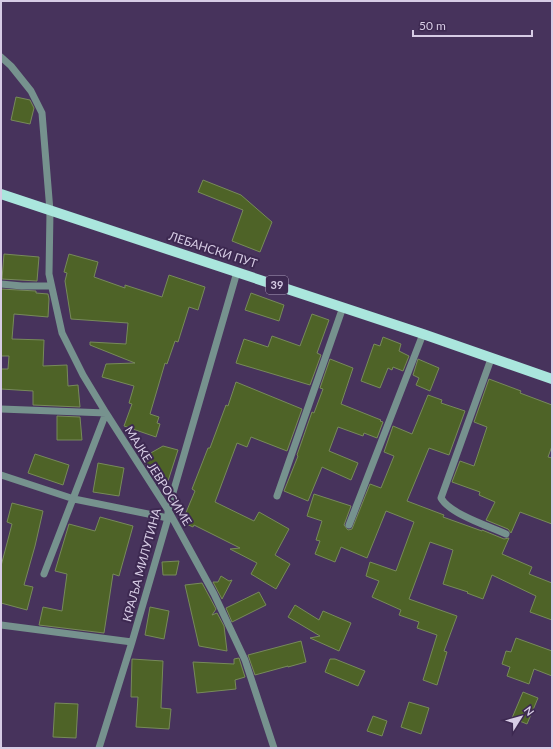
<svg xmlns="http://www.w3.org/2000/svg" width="553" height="749" viewBox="0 0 553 749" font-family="Lato,sans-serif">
<rect width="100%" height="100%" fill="#47335c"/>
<!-- building -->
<path fill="#4e6327" stroke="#778a5a" d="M 16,97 L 30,100 L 34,108 L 30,124 L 11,120 Z
M 203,180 L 241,195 L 272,222 L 260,252 L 232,241 L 243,210 L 198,192 Z
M 4,254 L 39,257 L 37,281 L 2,279 Z
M 69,254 L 98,262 L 94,277 L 125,288 L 125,285 L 162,297 L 169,275 L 205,287 L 198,310 L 189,307 L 178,342 L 175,341 L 167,364 L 165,363 L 150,414 L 159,417 L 157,423 L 160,424 L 156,437 L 124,426 L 132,404 L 129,403 L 134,386 L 102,377 L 106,364 L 135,363 L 90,345 L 90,342 L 126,344 L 128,323 L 71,319 L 65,281 L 67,273 L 64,272 Z
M 1,289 L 36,291 L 36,293 L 48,294 L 49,299 L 48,317 L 14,314 L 12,339 L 44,340 L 43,366 L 67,365 L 68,386 L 78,385 L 80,407 L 33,405 L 33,391 L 1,389 L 1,369 L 8,369 L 9,356 L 1,356 Z
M 251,293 L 284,305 L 279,321 L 245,310 Z
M 312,314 L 329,320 L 317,353 L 321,355 L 310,385 L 236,363 L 244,339 L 268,347 L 272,336 L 300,346 Z
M 383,337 L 401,344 L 399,351 L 409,356 L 403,371 L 393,367 L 392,370 L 388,368 L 380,388 L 361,381 L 374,344 L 380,346 Z
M 330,359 L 353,368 L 341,404 L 381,420 L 380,421 L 383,422 L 377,438 L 364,433 L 363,436 L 338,427 L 329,451 L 358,463 L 351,480 L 322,467 L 308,501 L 284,491 L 298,456 L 297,455 L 312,412 L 314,413 L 323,389 L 320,388 Z
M 418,359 L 439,368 L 430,391 L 416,385 L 419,378 L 413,375 Z
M 489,379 L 521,391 L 520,393 L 552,405 L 552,446 L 548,457 L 552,458 L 552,524 L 520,512 L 511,533 L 508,529 L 486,520 L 495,502 L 479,495 L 480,492 L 452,482 L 460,461 L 474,466 L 487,427 L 474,422 Z
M 236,382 L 302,409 L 287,451 L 251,437 L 247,447 L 237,443 L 215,502 L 254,521 L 259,512 L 289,529 L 275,555 L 290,564 L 276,589 L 251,574 L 257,563 L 230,549 L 240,548 L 194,525 L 193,527 L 182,522 L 195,491 L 192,489 L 208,448 L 210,448 L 226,405 L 228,406 Z
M 428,395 L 442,400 L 441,403 L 465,411 L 449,455 L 429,448 L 407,501 L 444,515 L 443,517 L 482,531 L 482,530 L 504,539 L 509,538 L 502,554 L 532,567 L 529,574 L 552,583 L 552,620 L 530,612 L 536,596 L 492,575 L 483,599 L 467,593 L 468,592 L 443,584 L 453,550 L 430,542 L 409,599 L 457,616 L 444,651 L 447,652 L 437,685 L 423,680 L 437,635 L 417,628 L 419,622 L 399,615 L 401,610 L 372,597 L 379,581 L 366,576 L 370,562 L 396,571 L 414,522 L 386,511 L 367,558 L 341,547 L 335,562 L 315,554 L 320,541 L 316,540 L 322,521 L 307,516 L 314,494 L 351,506 L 344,525 L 348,530 L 352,529 L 370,484 L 381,488 L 394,456 L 384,452 L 393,426 L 412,434 Z
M 57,416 L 80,417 L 82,440 L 57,440 Z
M 163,446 L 178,450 L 167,484 L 155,480 L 142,458 Z
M 35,454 L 69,465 L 63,485 L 28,473 Z
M 98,463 L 124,468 L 119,496 L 93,492 Z
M 12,503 L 43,511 L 35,546 L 24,585 L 33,587 L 27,610 L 1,603 L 1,566 L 12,524 L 7,522 Z
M 100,517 L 133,526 L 119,576 L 113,574 L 104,633 L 39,625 L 43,607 L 62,611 L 67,574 L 55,571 L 69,524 L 95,531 Z
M 179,561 L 176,575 L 163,575 L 162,562 Z
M 221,576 L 229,581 L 232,580 L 222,599 L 213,582 L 218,582 Z
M 202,583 L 216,609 L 212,615 L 217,613 L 224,626 L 227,651 L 199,646 L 185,585 Z
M 259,592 L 266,605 L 232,622 L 226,608 Z
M 295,605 L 319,620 L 323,611 L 351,623 L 339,651 L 310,638 L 320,636 L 288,617 Z
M 150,607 L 169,611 L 164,639 L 145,635 Z
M 516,638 L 552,651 L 552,676 L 534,669 L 529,684 L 507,676 L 510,667 L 502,664 L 506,651 L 511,652 Z
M 301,641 L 306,662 L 288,667 L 288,666 L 255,675 L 248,655 Z
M 239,658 L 245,677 L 235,680 L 236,689 L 197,693 L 193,662 L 234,664 L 234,659 Z
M 132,659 L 163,661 L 161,708 L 171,709 L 169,729 L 136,727 L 138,697 L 131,697 Z
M 330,659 L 335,659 L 365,671 L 358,686 L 325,672 Z
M 523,692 L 538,698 L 527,724 L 512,718 Z
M 409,702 L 429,708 L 421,734 L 401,727 Z
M 55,703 L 78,704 L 76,738 L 53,737 Z
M 373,716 L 387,721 L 382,736 L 367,731 Z"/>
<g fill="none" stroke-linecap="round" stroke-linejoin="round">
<!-- minor -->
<path stroke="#76928e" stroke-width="7" d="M 1,57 L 11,66 L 31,91 L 42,113 L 50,211 L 49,274 L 62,333 L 83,375 L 106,413 L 168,510 L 214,594 L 245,660 L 274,748
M 1,284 L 22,286 L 51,286
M 491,359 L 441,498 C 450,514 488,526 506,534
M 1,409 L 106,413 L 44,574
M 1,475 L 74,499 L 168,518
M 277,496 L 343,307
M 349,525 L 423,334
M 1,625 L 132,642
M 99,748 L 132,642 L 168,518 L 168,510 L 237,272"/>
<!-- major -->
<path stroke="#aae6dd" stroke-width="10" d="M 1,194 L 423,334 L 552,379"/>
</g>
<g text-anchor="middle" stroke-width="4" stroke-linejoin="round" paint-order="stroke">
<!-- shield labels -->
<rect fill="#3d2951" stroke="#a99bb9" stroke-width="1" x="266" y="276" width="22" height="18" rx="3"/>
<g font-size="11" font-weight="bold" fill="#d7cce5">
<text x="277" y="289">39</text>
</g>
<!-- street labels -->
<g font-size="12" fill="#d7cce5" stroke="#3d2951">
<text transform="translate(213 250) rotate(18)" y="4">ЛЕБАНСКИ ПУТ</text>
<text transform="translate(158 476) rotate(58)" y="4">МАЈКЕ ЈЕВРОСИМЕ</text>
<text transform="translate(142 565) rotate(-75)" y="4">КРАЉА МИЛУТИНА</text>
</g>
</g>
<!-- border -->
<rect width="553" height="749" fill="none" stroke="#d7cce5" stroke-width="4"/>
<!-- north arrow -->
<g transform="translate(521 717) rotate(53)" stroke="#3d2951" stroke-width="3" paint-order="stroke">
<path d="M0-3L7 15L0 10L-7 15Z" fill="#d7cce5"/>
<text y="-6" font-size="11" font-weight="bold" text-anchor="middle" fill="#d7cce5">N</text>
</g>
<!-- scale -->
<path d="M413 30v6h119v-6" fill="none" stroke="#d7cce5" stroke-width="2"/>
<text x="419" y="30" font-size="12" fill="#d7cce5" stroke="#3d2951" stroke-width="3" paint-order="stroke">50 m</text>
</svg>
